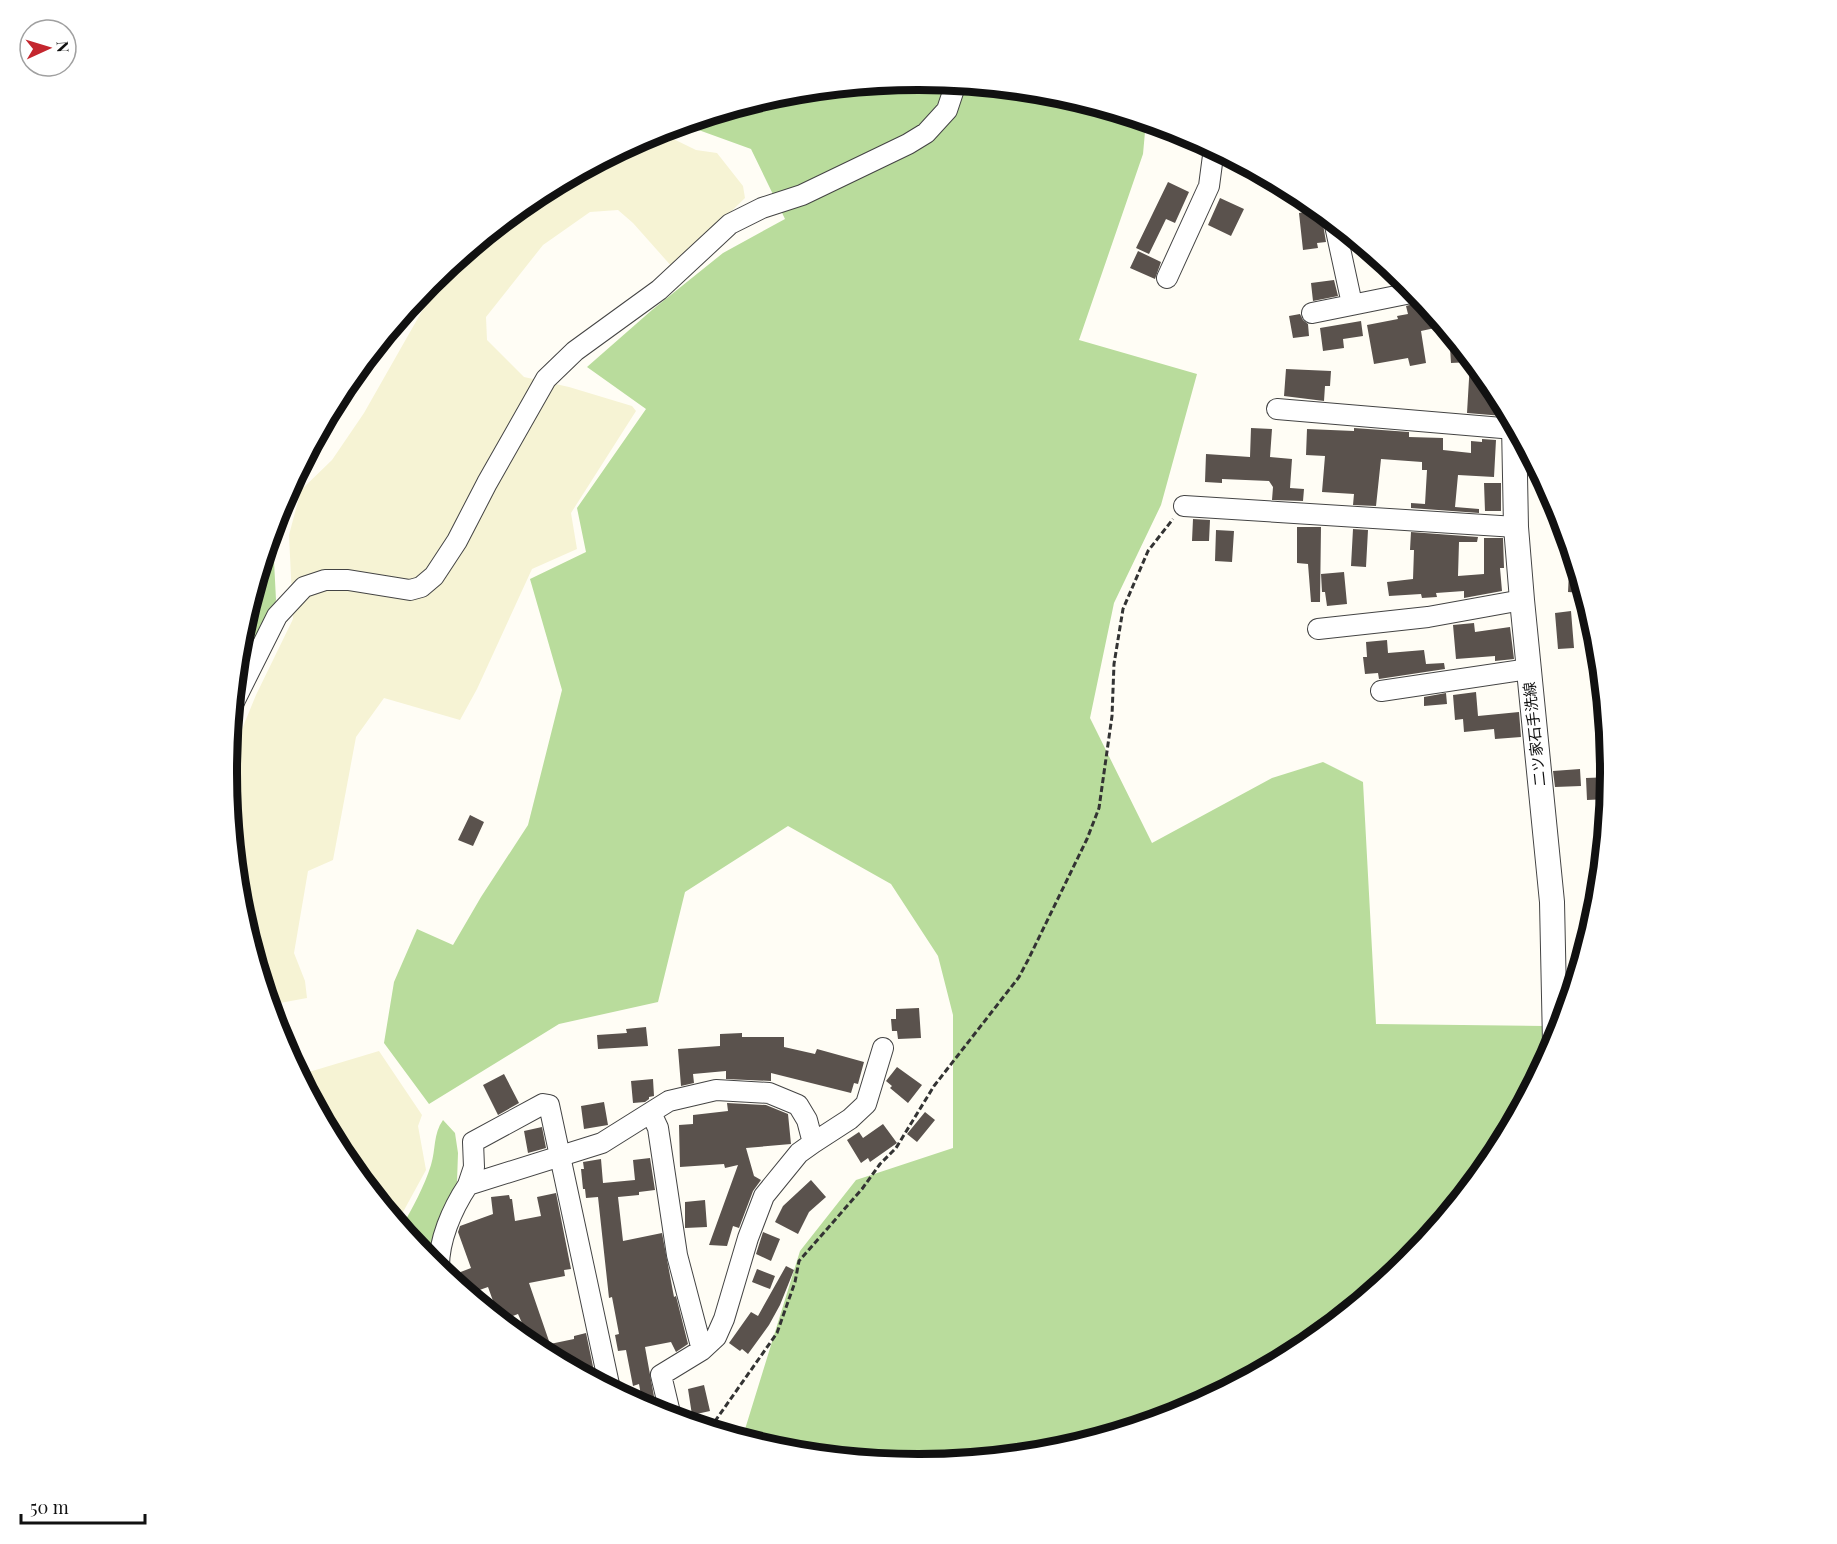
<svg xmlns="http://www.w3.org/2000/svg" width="1837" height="1544" viewBox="0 0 1837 1544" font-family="'Playfair Display','Noto Sans JP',serif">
<rect width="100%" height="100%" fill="#fffdf5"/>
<!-- farmland -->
<path fill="#f6f3d4" d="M 657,131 L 696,150 L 717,153 L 743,186 L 745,198 L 673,268 L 633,223 L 618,210 L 590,212 L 543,245 L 486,317 L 487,340 L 524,377 L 569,387 L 632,406 L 636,411 L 571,513 L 577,549 L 532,569 L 477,689 L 460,720 L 384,698 L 356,737 L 333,860 L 308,871 L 294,953 L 305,981 L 307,998 L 269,1005 L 239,907 L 227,783 L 231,756 L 256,695 L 293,619 L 289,535 L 301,490 L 332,460 L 364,413 L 447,267 L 534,196 Z
M 379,1051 L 422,1115 L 418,1126 L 426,1170 L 397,1223 L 343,1156 L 299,1075 Z"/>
<!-- forest -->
<path fill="#b9dc9c" d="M 919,80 L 1054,93 L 1146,121 L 1143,154 L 1079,340 L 1197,374 L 1161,505 L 1114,603 L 1090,718 L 1152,843 L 1272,778 L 1323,762 L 1363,782 L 1376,1024 L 1544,1026 L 1544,1063 L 1494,1157 L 1408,1262 L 1303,1348 L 1183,1412 L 1053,1451 L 918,1464 L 783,1451 L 742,1439 L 800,1251 L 856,1180 L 953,1148 L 953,1015 L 938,956 L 891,884 L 788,826 L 685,892 L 658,1002 L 559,1024 L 429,1104 L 384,1043 L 394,982 L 417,929 L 453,945 L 481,897 L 528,825 L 562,690 L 530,579 L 586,552 L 577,508 L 646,409 L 587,367 L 652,310 L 723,253 L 785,219 L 751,149 L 682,124 L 784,93 Z
M 351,378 L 273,541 L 276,600 L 242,713 L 232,713 L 239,637 L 279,507 L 343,387 Z
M 443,1120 L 455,1133 L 458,1153 L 457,1182 L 437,1231 L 430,1263 L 401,1228 C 413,1207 424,1187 431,1165 C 436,1149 433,1134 443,1120 Z"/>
<!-- building -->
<path fill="#5a524d" d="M 1168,182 L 1189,192 L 1175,223 L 1166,219 L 1149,254 L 1136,248 Z
M 1220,198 L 1244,209 L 1231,236 L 1208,225 Z
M 1315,210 L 1316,219 L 1322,218 L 1326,242 L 1317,243 L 1318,248 L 1303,250 L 1299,213 Z
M 1138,251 L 1161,262 L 1155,279 L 1130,268 Z
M 1334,280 L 1338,296 L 1313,301 L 1311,283 Z
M 1424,301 L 1444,326 L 1421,331 L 1426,363 L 1410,366 L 1408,358 L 1374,364 L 1367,325 L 1398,319 L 1397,316 L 1408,314 L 1406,306 Z
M 1300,314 L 1303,320 L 1308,324 L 1309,336 L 1293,338 L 1289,316 Z
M 1361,321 L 1363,336 L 1343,339 L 1344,348 L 1323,351 L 1320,328 Z
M 1449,333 L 1488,380 L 1487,389 L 1496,390 L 1504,405 L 1503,416 L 1467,413 L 1470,362 L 1451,363 Z
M 1286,369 L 1331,371 L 1330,386 L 1325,386 L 1324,401 L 1284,396 Z
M 1251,428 L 1272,429 L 1270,457 L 1292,459 L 1290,488 L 1304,489 L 1303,501 L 1272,500 L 1273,487 L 1269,481 L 1222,479 L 1222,483 L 1205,482 L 1206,454 L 1250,457 Z
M 1354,428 L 1409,432 L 1409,437 L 1443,438 L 1443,450 L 1471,453 L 1471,441 L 1482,442 L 1482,439 L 1496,440 L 1494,477 L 1458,475 L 1455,507 L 1479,509 L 1479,513 L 1411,508 L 1411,503 L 1425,504 L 1427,470 L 1422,470 L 1422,462 L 1381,459 L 1376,506 L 1353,505 L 1354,494 L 1322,492 L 1325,456 L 1306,455 L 1307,429 L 1354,431 Z
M 1484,483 L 1501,483 L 1501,511 L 1485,511 Z
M 1193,519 L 1210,520 L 1209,541 L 1192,541 Z
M 1297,527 L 1321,527 L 1320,602 L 1311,602 L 1308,564 L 1297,563 Z
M 1353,529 L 1368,530 L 1366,567 L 1351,566 Z
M 1216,530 L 1234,531 L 1232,562 L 1215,561 Z
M 1411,532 L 1478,537 L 1477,542 L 1459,542 L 1458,576 L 1484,574 L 1484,538 L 1503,538 L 1504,568 L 1500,568 L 1502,591 L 1464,598 L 1464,591 L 1436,593 L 1437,597 L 1422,598 L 1421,594 L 1389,596 L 1387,582 L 1413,579 L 1414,550 L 1410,550 Z
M 1571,550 L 1581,582 L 1584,593 L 1568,592 L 1570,551 Z
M 1344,572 L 1347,604 L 1327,606 L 1325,592 L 1322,592 L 1321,574 Z
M 1571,611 L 1574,648 L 1558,649 L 1555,613 Z
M 1474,623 L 1475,632 L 1510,627 L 1514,659 L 1495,661 L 1495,656 L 1456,659 L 1453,625 Z
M 1387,640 L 1388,653 L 1424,650 L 1426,664 L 1444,663 L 1445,669 L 1379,679 L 1378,673 L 1365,674 L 1363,657 L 1367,657 L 1366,642 Z
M 1476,692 L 1478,716 L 1519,712 L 1521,737 L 1495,739 L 1494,729 L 1464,732 L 1463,719 L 1455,720 L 1453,695 Z
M 1446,693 L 1447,704 L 1424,706 L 1424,697 Z
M 1580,769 L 1581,786 L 1555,787 L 1553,771 Z
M 1611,777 L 1608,799 L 1587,800 L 1586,778 Z
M 470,815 L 484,822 L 473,846 L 458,840 Z
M 919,1008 L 921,1038 L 898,1039 L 897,1031 L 892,1031 L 891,1019 L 896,1019 L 896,1009 Z
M 646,1027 L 648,1046 L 598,1049 L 597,1035 L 627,1033 L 626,1029 Z
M 742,1033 L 742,1037 L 784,1037 L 784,1047 L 815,1054 L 817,1049 L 864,1062 L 858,1084 L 854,1083 L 851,1093 L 771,1073 L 771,1081 L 726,1079 L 726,1071 L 693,1074 L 694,1083 L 681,1086 L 678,1049 L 720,1046 L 720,1034 Z
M 897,1067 L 922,1085 L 908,1103 L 890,1088 L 892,1086 L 886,1081 Z
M 504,1074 L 519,1103 L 498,1115 L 483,1085 Z
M 653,1079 L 654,1096 L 649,1097 L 649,1099 L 645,1102 L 633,1103 L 631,1081 Z
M 604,1102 L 608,1125 L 584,1129 L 581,1106 Z
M 727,1103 L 766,1105 L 788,1114 L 791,1144 L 746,1148 L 754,1176 L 761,1180 L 753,1191 L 739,1228 L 733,1226 L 727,1246 L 709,1245 L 738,1165 L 725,1168 L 724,1164 L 680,1167 L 679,1125 L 693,1124 L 693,1115 L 728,1111 Z
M 925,1112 L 935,1120 L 917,1142 L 907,1134 Z
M 883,1124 L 897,1143 L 870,1162 L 868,1158 L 861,1163 L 847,1140 L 859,1132 L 863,1138 Z
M 542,1127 L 546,1148 L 528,1153 L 524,1131 Z
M 650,1158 L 655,1190 L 639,1192 L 639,1195 L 618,1197 L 623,1241 L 662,1233 L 674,1297 L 676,1296 L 688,1344 L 676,1352 L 671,1342 L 645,1347 L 657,1413 L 643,1406 L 639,1384 L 633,1386 L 626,1350 L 618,1351 L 615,1335 L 619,1334 L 612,1297 L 609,1298 L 598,1197 L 586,1198 L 585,1189 L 583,1189 L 581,1169 L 584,1169 L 583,1162 L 601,1159 L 603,1183 L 635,1180 L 633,1160 Z
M 811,1180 L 826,1197 L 809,1212 L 798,1234 L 775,1222 L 783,1206 Z
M 556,1193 L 571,1269 L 564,1270 L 565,1276 L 529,1283 L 550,1344 L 574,1339 L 574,1336 L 586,1333 L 596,1381 L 533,1348 L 518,1314 L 502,1320 L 499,1311 L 497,1312 L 488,1287 L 468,1294 L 465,1291 L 458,1273 L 471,1268 L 458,1232 L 460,1226 L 493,1214 L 491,1197 L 509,1195 L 510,1199 L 512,1199 L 515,1221 L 541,1216 L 537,1197 Z
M 705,1200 L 707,1227 L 685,1228 L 685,1202 Z
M 763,1232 L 780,1239 L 771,1261 L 756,1254 Z
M 786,1266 L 794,1270 L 780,1305 L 769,1325 L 748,1354 L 742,1349 L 740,1351 L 729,1343 L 751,1312 L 758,1316 Z
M 757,1269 L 775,1276 L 770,1289 L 752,1282 Z
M 704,1385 L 710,1411 L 692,1415 L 688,1389 Z"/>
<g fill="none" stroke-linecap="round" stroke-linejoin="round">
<defs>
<path id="minor" d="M 1334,221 L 1352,304
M 1167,278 L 1209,186 L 1214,148
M 1312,313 L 1416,292
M 1277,409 L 1514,429
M 1184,506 L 1516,527
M 1318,629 L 1428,617 L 1522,600
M 1381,691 L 1529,669
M 233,704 L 277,616 L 304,587 L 325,580 L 348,580 L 410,590 L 421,587 L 434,576 L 457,541 L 487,483 L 546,379 L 575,351 L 659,290 L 730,224 L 762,208 L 802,195 L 908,144 L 926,133 L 947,110 L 956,83
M 651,1113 L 658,1128 L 677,1255 L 702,1350
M 813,1143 L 850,1119 L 866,1104 L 883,1048
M 468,1185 L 474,1167 L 473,1142 L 543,1104 L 549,1105 L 610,1389
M 439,1270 C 438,1241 452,1209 468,1185 L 602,1143 L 669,1101 L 716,1090 L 769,1093 L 798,1105 L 807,1120 L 813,1143 L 799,1153 L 764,1196 L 748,1238 L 724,1319 L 716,1337 L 702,1350 L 661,1375 L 671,1417"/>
<path id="tertiary" d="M 1514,425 L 1516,527 L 1522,600 L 1552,902 L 1555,1043"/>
</defs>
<!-- minor casing -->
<use href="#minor" stroke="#444" stroke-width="22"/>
<!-- tertiary casing -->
<use href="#tertiary" stroke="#444" stroke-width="26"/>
<!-- path -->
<path stroke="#333" stroke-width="3" stroke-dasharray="6 3" stroke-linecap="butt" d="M 713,1430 L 713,1424 L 777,1333 L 795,1282 L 799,1261 L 862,1189 L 880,1164 L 896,1148 L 934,1086 L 1019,977 L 1028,960 L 1087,839 L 1099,808 L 1112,716 L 1114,664 L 1123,609 L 1148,551 L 1173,519"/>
<!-- minor -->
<use href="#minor" stroke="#fff" stroke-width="20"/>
<!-- tertiary -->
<use href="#tertiary" stroke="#fff" stroke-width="24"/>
</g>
<g text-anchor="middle" stroke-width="6" stroke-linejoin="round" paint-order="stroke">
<!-- street labels -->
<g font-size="15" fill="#111" stroke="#fff">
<text transform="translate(1535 734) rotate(-96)" y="5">二ツ家石手洗線</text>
</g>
</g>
<!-- crop -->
<path d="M0 0H1837V1544H0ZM918 90H919A681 681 0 0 1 1600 771V773A681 681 0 0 1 919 1454H918A681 681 0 0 1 237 773V771A681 681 0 0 1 918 90Z" fill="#fff" fill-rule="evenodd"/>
<path fill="none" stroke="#111" stroke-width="8" d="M918 90H919A681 681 0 0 1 1600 771V773A681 681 0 0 1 919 1454H918A681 681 0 0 1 237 773V771A681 681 0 0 1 918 90Z"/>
<!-- north arrow -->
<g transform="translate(48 48) rotate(86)"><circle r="28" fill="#ffffff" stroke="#a0a0a0" stroke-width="1.5"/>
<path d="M0-4.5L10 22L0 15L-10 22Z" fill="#c4262e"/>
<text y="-9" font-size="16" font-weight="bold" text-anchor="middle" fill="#111111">N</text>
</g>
<!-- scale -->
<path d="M21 1514v9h124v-9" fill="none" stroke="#111111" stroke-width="3"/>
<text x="30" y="1514" font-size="18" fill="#111111" stroke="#ffffff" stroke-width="4.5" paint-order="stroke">50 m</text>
</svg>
